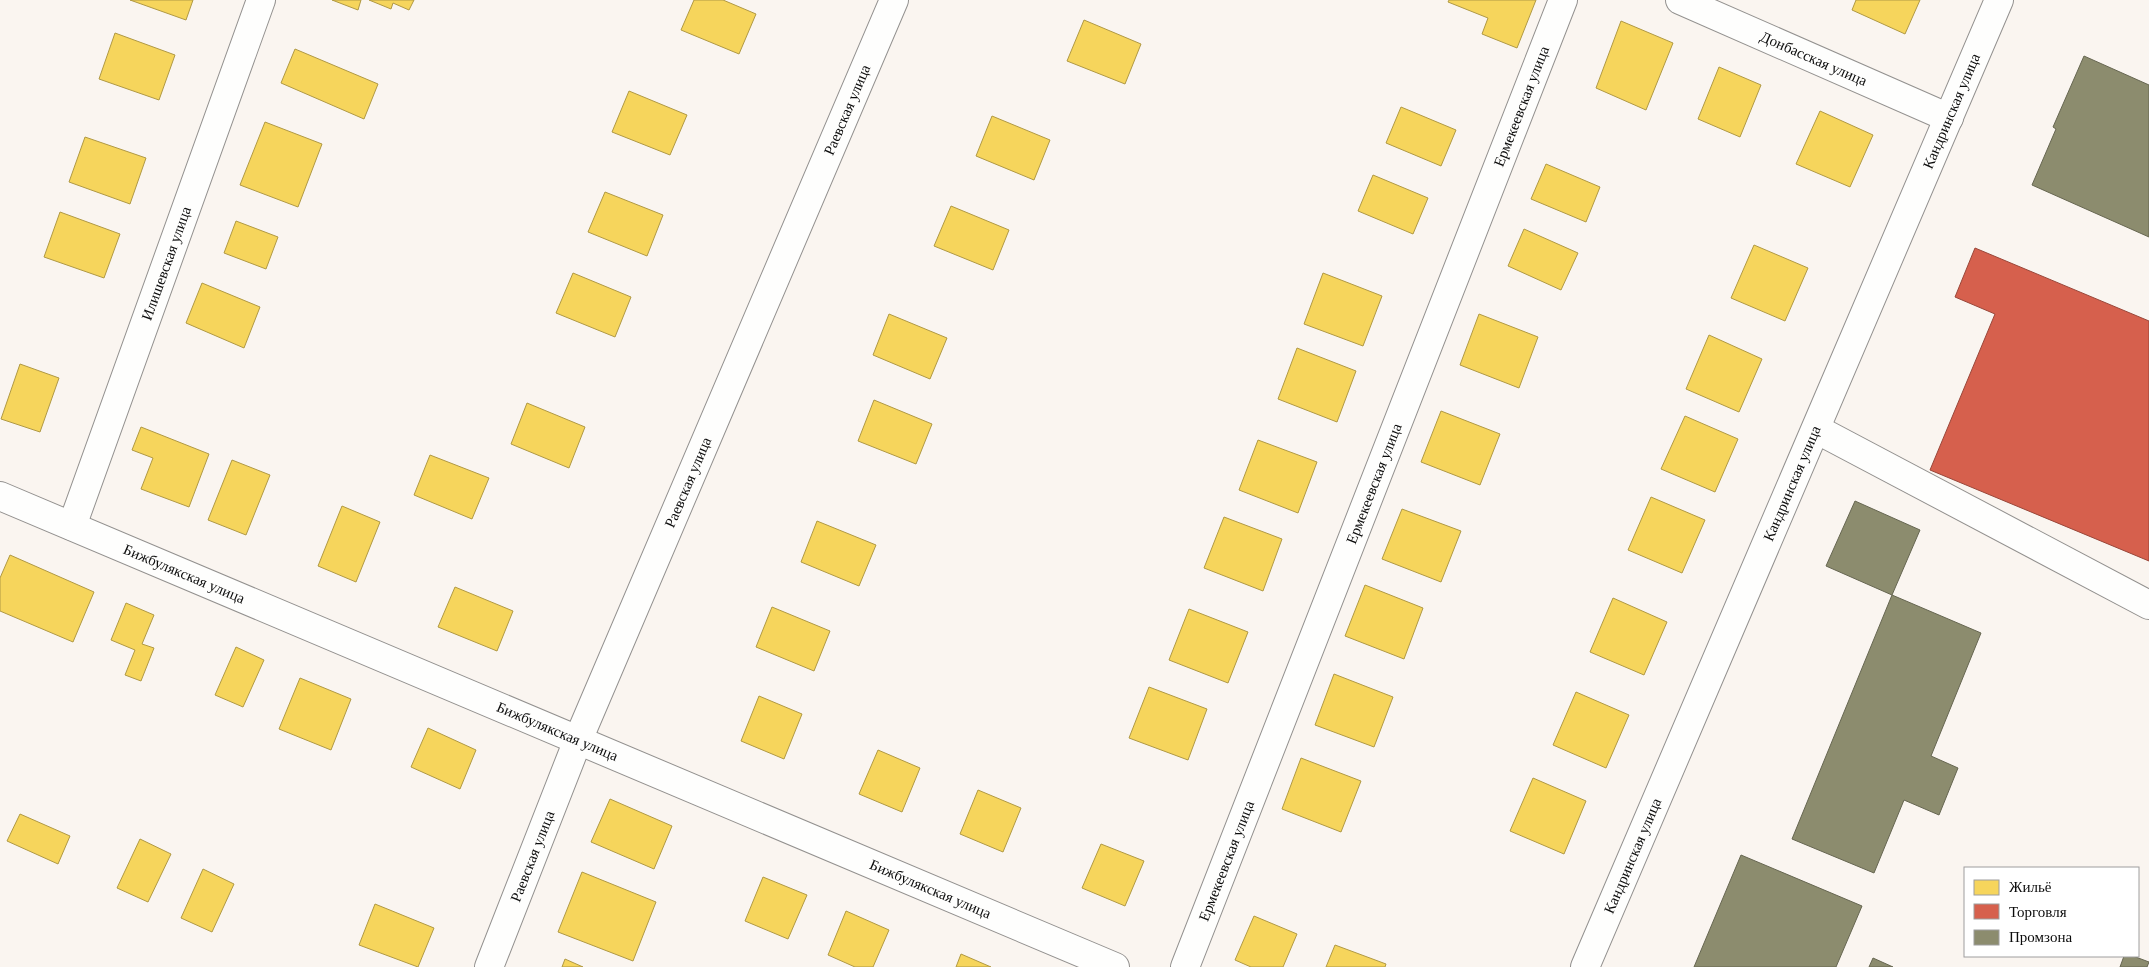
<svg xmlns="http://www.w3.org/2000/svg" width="2149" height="967" viewBox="0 0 2149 967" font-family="Georgia,serif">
<rect width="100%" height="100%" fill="#faf5f0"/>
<!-- homes -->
<path fill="#f6d55c" stroke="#b09944" d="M 130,0 L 193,0 L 186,20 Z
M 332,0 L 361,0 L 358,10 Z
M 369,0 L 414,0 L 409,10 L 393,3 L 391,9 Z
M 694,0 L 723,0 L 756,14 L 739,54 L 681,30 Z
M 1449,0 L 1536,0 L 1517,48 L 1482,34 L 1488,18 L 1448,2 Z
M 1856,0 L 1920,0 L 1905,34 L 1852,10 Z
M 1084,20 L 1141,44 L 1125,84 L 1067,61 Z
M 1621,21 L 1673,43 L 1646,110 L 1596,88 Z
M 115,33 L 175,55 L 159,100 L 99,79 Z
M 295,49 L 378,84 L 364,119 L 281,83 Z
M 1719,67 L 1761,85 L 1740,137 L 1698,119 Z
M 629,91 L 687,115 L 670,155 L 612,132 Z
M 1401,107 L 1456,130 L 1441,166 L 1386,143 Z
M 1820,111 L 1873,135 L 1850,187 L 1796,164 Z
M 992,116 L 1050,140 L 1034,180 L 976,156 Z
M 265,122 L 322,144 L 298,207 L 240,185 Z
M 85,137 L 146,158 L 130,204 L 69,182 Z
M 1546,164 L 1600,187 L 1586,222 L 1531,199 Z
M 1373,175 L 1428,198 L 1413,234 L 1358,211 Z
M 605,192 L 663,215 L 647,256 L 588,232 Z
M 951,206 L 1009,230 L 993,270 L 934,246 Z
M 60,212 L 120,234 L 104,278 L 44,257 Z
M 236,221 L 278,237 L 266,269 L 224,253 Z
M 1524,229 L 1578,253 L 1561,290 L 1508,266 Z
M 1754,245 L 1808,268 L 1785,321 L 1731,298 Z
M 573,273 L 631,297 L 615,337 L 556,313 Z
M 1323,273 L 1382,296 L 1363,346 L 1304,324 Z
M 202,283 L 260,307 L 244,348 L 186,323 Z
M 889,314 L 947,338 L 930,379 L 873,355 Z
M 1479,314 L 1538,337 L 1519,388 L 1460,365 Z
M 1709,335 L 1762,359 L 1739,412 L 1686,389 Z
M 1297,348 L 1356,371 L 1337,422 L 1278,399 Z
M 20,364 L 59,378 L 40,432 L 1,419 Z
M 874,400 L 932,424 L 916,464 L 858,441 Z
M 527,403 L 585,427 L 569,468 L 511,444 Z
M 1441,411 L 1500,434 L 1480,485 L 1421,462 Z
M 1685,416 L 1738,439 L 1715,492 L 1661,469 Z
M 141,427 L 209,454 L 189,507 L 141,489 L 153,458 L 132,450 Z
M 1258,440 L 1317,462 L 1298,513 L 1239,490 Z
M 430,455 L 489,478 L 472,519 L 414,495 Z
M 232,460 L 270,475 L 246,535 L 208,520 Z
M 1651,497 L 1705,520 L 1682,573 L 1628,550 Z
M 342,506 L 380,522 L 356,582 L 318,566 Z
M 1402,509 L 1461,531 L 1441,582 L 1382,559 Z
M 1224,517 L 1282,539 L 1263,591 L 1204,568 Z
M 817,521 L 876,545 L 859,586 L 801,562 Z
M 10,555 L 94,592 L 73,642 L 0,611 L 0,578 Z
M 1365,585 L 1423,608 L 1404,659 L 1345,636 Z
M 455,587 L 513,611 L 497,651 L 438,627 Z
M 1613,598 L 1667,622 L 1644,675 L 1590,652 Z
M 126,603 L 154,615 L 142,644 L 154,648 L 141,681 L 125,675 L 135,650 L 111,640 Z
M 772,607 L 830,631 L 814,671 L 756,647 Z
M 1189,609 L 1248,632 L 1228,683 L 1169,660 Z
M 236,647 L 264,660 L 243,707 L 215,695 Z
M 1334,674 L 1393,697 L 1374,747 L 1315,725 Z
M 300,678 L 351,699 L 331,750 L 279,729 Z
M 1149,687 L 1207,709 L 1188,760 L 1129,738 Z
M 1576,692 L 1629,715 L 1606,768 L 1553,745 Z
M 759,696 L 802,714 L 784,759 L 741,741 Z
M 428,728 L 476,750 L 460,789 L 411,767 Z
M 878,750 L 920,768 L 902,812 L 859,794 Z
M 1301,758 L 1361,781 L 1341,832 L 1282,809 Z
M 1533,778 L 1586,801 L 1564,854 L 1510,831 Z
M 978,790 L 1021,808 L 1003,852 L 960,834 Z
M 610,799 L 672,826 L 654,869 L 591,842 Z
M 20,814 L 70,836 L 58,864 L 7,841 Z
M 140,839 L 171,854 L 148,902 L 117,888 Z
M 1101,844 L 1144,861 L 1125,906 L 1082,888 Z
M 203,869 L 234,884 L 212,932 L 181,918 Z
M 582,872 L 656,902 L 633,961 L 558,932 Z
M 763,877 L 807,895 L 788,939 L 745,921 Z
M 375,904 L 434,928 L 418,967 L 359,945 Z
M 846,911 L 889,930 L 873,967 L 855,967 L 828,955 Z
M 1254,916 L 1297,934 L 1283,967 L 1251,967 L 1235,960 Z
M 1335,945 L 1386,964 L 1385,967 L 1326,967 Z
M 961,954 L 991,967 L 956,967 Z
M 565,959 L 583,967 L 562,967 Z"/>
<!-- shops -->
<path fill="#d6604d" stroke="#99473a" d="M 1975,248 L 2149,321 L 2149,561 L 1930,470 L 1995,314 L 1955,297 Z"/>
<!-- industry -->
<path fill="#8c8c6e" stroke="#666651" d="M 2084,56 L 2149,85 L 2149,237 L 2032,185 L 2056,129 L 2053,127 Z
M 1855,501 L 1920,530 L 1892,595 L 1826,566 Z
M 1892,595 L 1981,633 L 1931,756 L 1958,768 L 1939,815 L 1904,800 L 1874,873 L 1792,839 Z
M 1741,855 L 1862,906 L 1836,967 L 1694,967 Z
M 2124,956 L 2133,956 L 2149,962 L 2147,967 L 2120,967 Z
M 1873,958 L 1893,967 L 1869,967 Z"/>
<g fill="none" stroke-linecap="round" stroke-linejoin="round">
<defs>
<g id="minor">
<path id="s1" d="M 1680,0 L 1949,118"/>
<path d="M 1816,429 L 2149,605"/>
<path id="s2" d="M 0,496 L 1115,967"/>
<path id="s3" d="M 72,526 L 261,0"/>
<path id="s4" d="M 489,967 L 578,740 L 894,0"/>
<path id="s5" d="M 1185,967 L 1563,0"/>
<path id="s6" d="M 1585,967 L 1999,0"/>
</g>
</defs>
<!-- minor casing -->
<use href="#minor" stroke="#93918f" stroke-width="30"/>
<!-- minor -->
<use href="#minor" stroke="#fefefd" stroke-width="28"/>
</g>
<g text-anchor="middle" stroke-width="5" stroke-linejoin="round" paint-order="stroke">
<!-- street labels -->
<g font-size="15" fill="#0c0c0c" stroke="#fff">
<text dy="5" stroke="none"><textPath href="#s1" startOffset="146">Донбасская улица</textPath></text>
<text dy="5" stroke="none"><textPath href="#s5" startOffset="924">Ермекеевская улица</textPath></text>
<text dy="5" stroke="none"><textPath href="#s4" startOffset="929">Раевская улица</textPath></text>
<text dy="5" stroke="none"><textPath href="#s6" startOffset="931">Кандринская улица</textPath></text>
<text dy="5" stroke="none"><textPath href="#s3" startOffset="279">Илишевская улица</textPath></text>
<text dy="5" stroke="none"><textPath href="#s4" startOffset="524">Раевская улица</textPath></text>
<text dy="5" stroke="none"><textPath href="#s5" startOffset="519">Ермекеевская улица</textPath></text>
<text dy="5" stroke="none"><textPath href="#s6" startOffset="526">Кандринская улица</textPath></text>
<text dy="5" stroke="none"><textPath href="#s2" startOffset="200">Бижбулякская улица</textPath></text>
<text dy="5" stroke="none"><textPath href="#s2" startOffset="605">Бижбулякская улица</textPath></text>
<text dy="5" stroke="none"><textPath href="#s4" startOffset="119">Раевская улица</textPath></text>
<text dy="5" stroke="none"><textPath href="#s6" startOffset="121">Кандринская улица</textPath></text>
<text dy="5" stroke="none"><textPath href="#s5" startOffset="114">Ермекеевская улица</textPath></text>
<text dy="5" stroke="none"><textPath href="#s2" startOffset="1010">Бижбулякская улица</textPath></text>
</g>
</g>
<!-- legend -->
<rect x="1964" y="867" width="175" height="90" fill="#ffffff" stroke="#9e9e9e"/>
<rect x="1974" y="880" width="25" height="15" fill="#f6d55c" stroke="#9e9e9e"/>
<text x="2009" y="892" font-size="15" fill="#0c0c0c">Жильё</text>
<rect x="1974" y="904" width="25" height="15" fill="#d6604d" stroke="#9e9e9e"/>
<text x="2009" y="917" font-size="15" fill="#0c0c0c">Торговля</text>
<rect x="1974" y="930" width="25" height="15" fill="#8c8c6e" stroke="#9e9e9e"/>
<text x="2009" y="942" font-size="15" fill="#0c0c0c">Промзона</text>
</svg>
